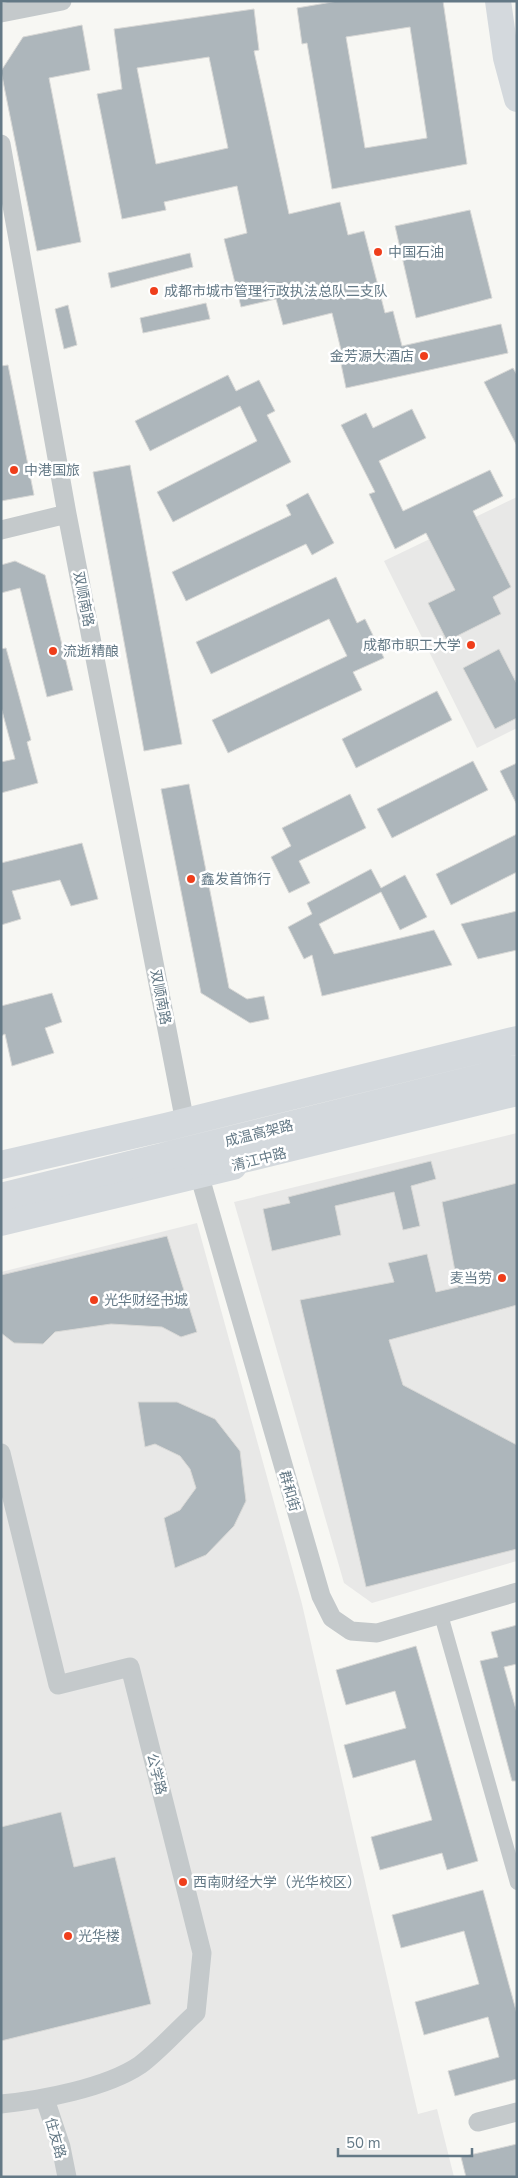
<svg xmlns="http://www.w3.org/2000/svg" width="518" height="2178" viewBox="0 0 518 2178" font-family="'Nunito Sans','Noto Sans SC',sans-serif">
<rect width="100%" height="100%" fill="#f7f7f3"/>
<!-- built -->
<path fill="#e8e8e7" d="M 517,497 L 517,728 L 477,748 L 384,561 Z
M 517,1133 L 517,1561 L 372,1603 L 344,1583 L 234,1202 Z
M 197,1223 L 302,1604 L 418,2114 L 437,2109 L 454,2177 L 1,2177 L 1,1272 Z"/>
<!-- building -->
<path fill="#adb6bb" stroke="#d8d8d6" fill-rule="evenodd" d="M 338,1 L 443,1 L 467,164 L 332,189 L 307,43 L 302,44 L 297,8 ZM 410,27 L 427,138 L 365,148 L 346,37 Z
M 254,9 L 259,50 L 254,51 L 289,214 L 340,202 L 348,235 L 364,231 L 385,313 L 393,311 L 402,346 L 501,324 L 508,353 L 346,388 L 340,359 L 343,358 L 332,313 L 283,325 L 276,299 L 241,307 L 224,239 L 247,233 L 237,186 L 164,202 L 166,210 L 122,219 L 97,94 L 122,89 L 114,29 ZM 209,57 L 228,148 L 156,164 L 137,68 Z
M 82,25 L 90,70 L 49,78 L 81,242 L 37,251 L 1,71 L 23,37 Z
M 470,210 L 492,298 L 416,318 L 395,226 Z
M 190,253 L 193,267 L 111,288 L 108,273 Z
M 206,303 L 210,319 L 143,333 L 140,318 Z
M 68,305 L 77,345 L 64,349 L 55,309 Z
M 8,365 L 34,495 L 1,501 L 1,366 Z
M 513,368 L 517,375 L 517,446 L 484,382 Z
M 228,375 L 236,391 L 259,380 L 275,411 L 267,415 L 291,462 L 173,522 L 157,492 L 257,441 L 240,406 L 150,451 L 135,421 Z
M 412,409 L 426,438 L 379,461 L 403,511 L 490,470 L 503,496 L 473,511 L 511,587 L 493,597 L 501,614 L 447,641 L 428,603 L 455,590 L 426,533 L 395,549 L 369,494 L 375,492 L 341,425 L 366,413 L 373,428 Z
M 130,465 L 182,744 L 144,751 L 93,472 Z
M 308,493 L 334,543 L 312,555 L 306,544 L 186,601 L 172,572 L 291,515 L 286,505 Z
M 15,561 L 45,575 L 73,690 L 47,697 L 20,588 L 1,593 L 1,565 Z
M 336,577 L 357,623 L 365,619 L 384,658 L 353,672 L 362,690 L 228,753 L 212,720 L 347,656 L 329,619 L 211,674 L 196,642 Z
M 6,648 L 31,740 L 27,742 L 38,783 L 1,793 L 1,762 L 15,759 L 1,707 L 1,649 Z
M 499,649 L 517,684 L 517,718 L 495,729 L 463,668 Z
M 437,691 L 452,720 L 356,768 L 342,739 Z
M 473,761 L 488,790 L 392,838 L 377,809 Z
M 517,763 L 517,805 L 500,771 Z
M 189,784 L 229,988 L 247,999 L 264,996 L 269,1019 L 250,1023 L 201,993 L 161,789 Z
M 350,794 L 366,828 L 299,861 L 310,883 L 289,893 L 271,857 L 291,846 L 282,828 Z
M 517,834 L 517,872 L 451,905 L 436,874 Z
M 82,843 L 98,899 L 71,906 L 60,880 L 12,891 L 21,919 L 1,925 L 1,863 Z
M 371,869 L 381,888 L 405,875 L 427,917 L 400,930 L 381,892 L 319,924 L 334,954 L 434,930 L 452,965 L 322,996 L 312,955 L 304,959 L 288,927 L 312,914 L 307,903 Z
M 517,911 L 517,950 L 478,959 L 461,924 Z
M 52,993 L 62,1022 L 45,1028 L 54,1053 L 12,1066 L 5,1034 L 1,1036 L 1,1006 Z
M 431,1161 L 436,1179 L 411,1186 L 420,1226 L 403,1230 L 394,1192 L 335,1206 L 341,1235 L 272,1251 L 263,1209 L 290,1203 L 288,1197 Z
M 517,1183 L 517,1305 L 389,1340 L 403,1385 L 517,1445 L 517,1549 L 366,1587 L 300,1300 L 394,1282 L 388,1263 L 427,1254 L 436,1292 L 458,1287 L 442,1202 Z
M 167,1236 L 197,1332 L 181,1337 L 162,1327 L 111,1324 L 55,1332 L 43,1344 L 14,1343 L 1,1333 L 1,1275 Z
M 138,1402 L 177,1402 L 215,1419 L 240,1451 L 246,1501 L 234,1526 L 206,1555 L 175,1568 L 164,1518 L 180,1510 L 196,1488 L 190,1469 L 180,1456 L 155,1444 L 145,1447 Z
M 517,1625 L 517,1664 L 504,1667 L 517,1713 L 517,1781 L 512,1781 L 480,1661 L 498,1657 L 491,1632 Z
M 416,1646 L 478,1861 L 447,1870 L 442,1853 L 380,1870 L 371,1837 L 432,1820 L 415,1760 L 353,1778 L 344,1745 L 406,1728 L 395,1691 L 346,1705 L 336,1670 Z
M 61,1812 L 74,1867 L 115,1857 L 151,2004 L 1,2041 L 1,1827 Z
M 483,1890 L 517,2014 L 517,2079 L 455,2096 L 448,2071 L 499,2057 L 488,2017 L 424,2035 L 415,2002 L 479,1984 L 464,1931 L 401,1948 L 392,1915 Z
M 517,2144 L 517,2177 L 466,2177 L 461,2157 Z"/>
<g fill="none" stroke-linecap="round" stroke-linejoin="round">
<!-- pedestrian -->
<path stroke="#c4c9cb" stroke-width="14" d="M 441,1615 L 517,1883"/>
<!-- minor -->
<path stroke="#c4c9cb" stroke-width="19" d="M 1,13 L 62,1
M 1,144 L 67,514 L 183,1112
M 1,530 L 67,514
M 199,1174 L 321,1596 L 332,1618 L 351,1631 L 377,1633 L 517,1592
M 1,1453 L 58,1685 L 130,1667 L 202,1953 L 196,2013 C 177,2030 160,2050 140,2065 C 106,2088 41,2100 1,2104
M 45,2099 L 61,2147 L 67,2177
M 478,2122 L 517,2112"/>
<!-- secondary -->
<path stroke="#d4d9dd" stroke-width="26" d="M 498,1 L 506,58 L 517,99"/>
<!-- primary -->
<path stroke="#d4d9dd" stroke-width="28" d="M 1,1222 L 233,1166"/>
<!-- trunk -->
<path stroke="#d4d9dd" stroke-width="28" d="M 196,1161 L 243,1159 L 517,1092
M 1,1165 L 166,1127 L 517,1040
M 1,1197 L 517,1069"/>
</g>
<!-- markers -->
<g fill="#ef3e1b" stroke="#fff" stroke-width="2">
<circle cx="378" cy="252" r="5"/>
<circle cx="154" cy="291" r="5"/>
<circle cx="424" cy="356" r="5"/>
<circle cx="14" cy="470" r="5"/>
<circle cx="471" cy="645" r="5"/>
<circle cx="53" cy="651" r="5"/>
<circle cx="191" cy="879" r="5"/>
<circle cx="502" cy="1278" r="5"/>
<circle cx="94" cy="1300" r="5"/>
<circle cx="183" cy="1882" r="5"/>
<circle cx="68" cy="1936" r="5"/>
</g>
<g text-anchor="middle" stroke-width="5" stroke-linejoin="round" paint-order="stroke">
<!-- poi labels -->
<g font-size="14" fill="#647986" stroke="#fff" text-anchor="start">
<text x="388" y="257">中国石油</text>
<text x="164" y="296">成都市城市管理行政执法总队二支队</text>
<text x="414" y="361" text-anchor="end">金芳源大酒店</text>
<text x="24" y="475">中港国旅</text>
<text x="461" y="650" text-anchor="end">成都市职工大学</text>
<text x="63" y="656">流逝精酿</text>
<text x="201" y="884">鑫发首饰行</text>
<text x="492" y="1283" text-anchor="end">麦当劳</text>
<text x="104" y="1305">光华财经书城</text>
<text x="193" y="1887">西南财经大学（光华校区）</text>
<text x="78" y="1941">光华楼</text>
</g>
<!-- street labels -->
<g font-size="14" fill="#647986" stroke="#fff">
<text transform="translate(84 599) rotate(79)" y="5">双顺南路</text>
<text transform="translate(161 997) rotate(79)" y="5">双顺南路</text>
<text transform="translate(259 1133) rotate(-14)" y="5">成温高架路</text>
<text transform="translate(259 1159) rotate(-14)" y="5">清江中路</text>
<text transform="translate(290 1491) rotate(74)" y="5">群和街</text>
<text transform="translate(157 1774) rotate(76)" y="5">公学路</text>
<text transform="translate(56 2138) rotate(74)" y="5">住友路</text>
</g>
</g>
<!-- border -->
<rect width="518" height="2178" fill="none" stroke="#647986" stroke-width="5"/>
<!-- scale -->
<path d="M338 2148v8h134v-8" fill="none" stroke="#647986" stroke-width="2.5"/>
<text x="346" y="2148" font-size="15" fill="#647986" stroke="#ffffff" stroke-width="4" paint-order="stroke">50 m</text>
</svg>
